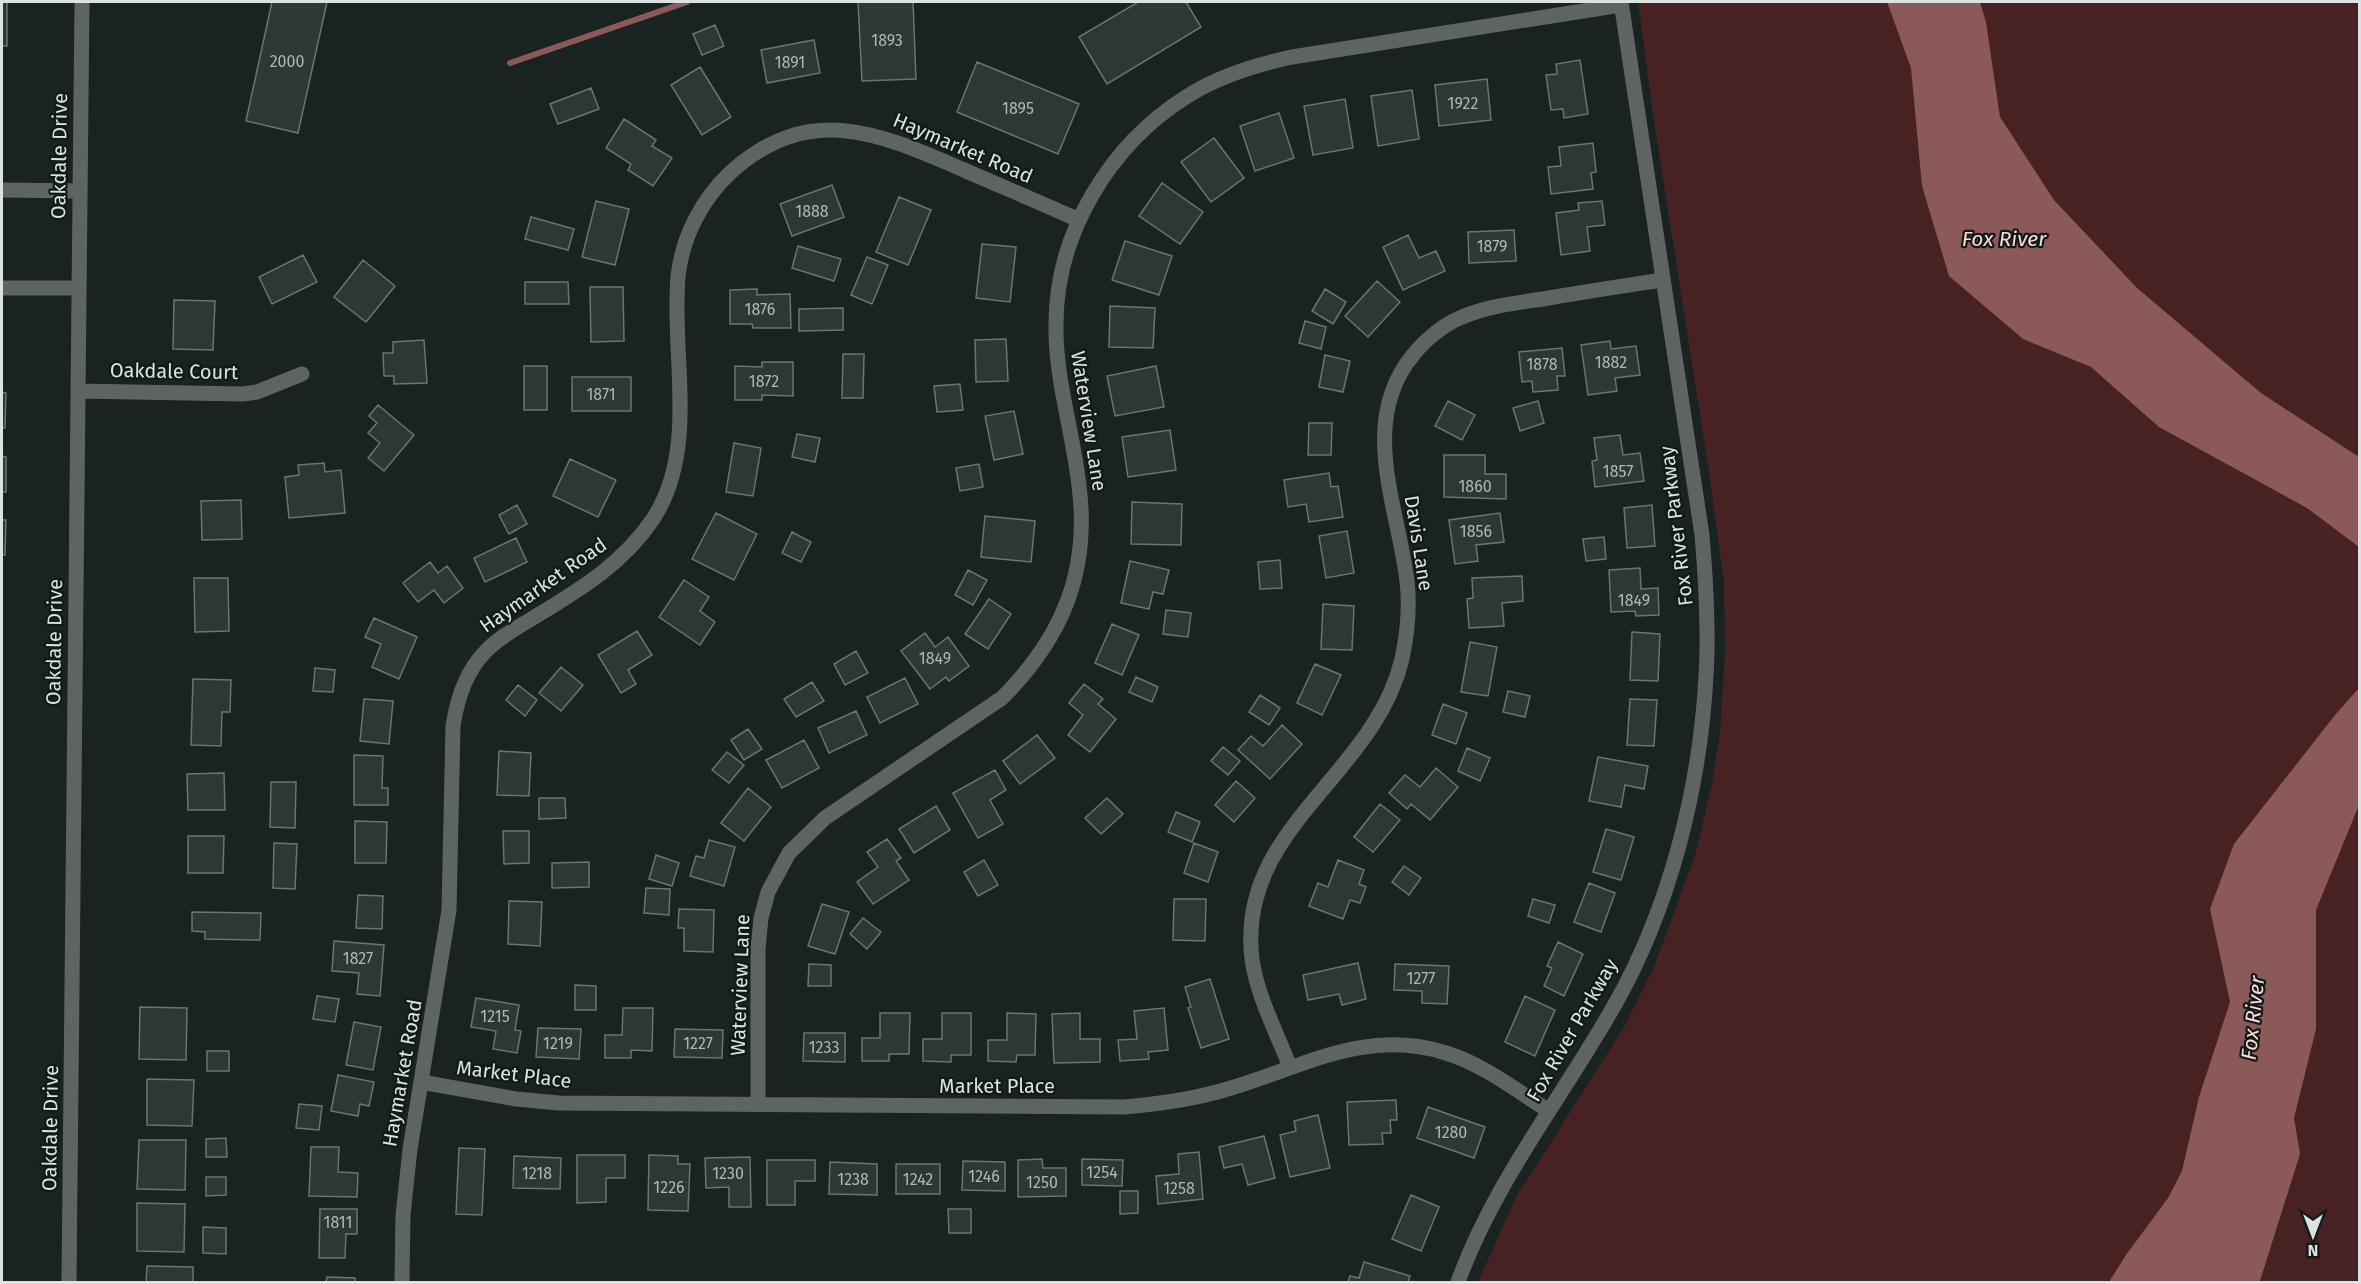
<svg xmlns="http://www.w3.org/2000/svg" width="2361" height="1284" viewBox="0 0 2361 1284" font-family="'Fira Sans',sans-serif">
<rect width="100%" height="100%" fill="#192321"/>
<!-- green -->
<path fill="#482122" d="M 1638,2 L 2359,2 L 2359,1282 L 1478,1282 L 1515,1199 L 1624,1027 L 1654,967 L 1695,855 L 1712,784 L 1720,732 L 1725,651 L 1724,583 L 1709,472 L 1655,128 Z"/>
<!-- water -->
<path fill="#8c595a" d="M 1887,2 L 1980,2 L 1986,22 L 2000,117 L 2054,200 L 2137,288 L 2261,393 L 2359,457 L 2359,547 L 2307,508 L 2159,427 L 2091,367 L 2023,339 L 1949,276 L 1922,186 L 1911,68 Z
M 2359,688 L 2359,805 L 2316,910 L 2316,1029 L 2294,1118 L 2300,1154 L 2260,1281 L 2109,1282 L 2126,1255 L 2168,1198 L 2182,1171 L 2199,1097 L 2230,1002 L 2210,909 L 2234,844 L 2335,715 Z"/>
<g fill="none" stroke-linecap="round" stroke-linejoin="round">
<!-- stream -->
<path stroke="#8c595a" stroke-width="6" d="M 510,63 L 687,2"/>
</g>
<!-- building -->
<path fill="#2d3735" stroke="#697572" stroke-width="1.5" d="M 2,2 L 7,2 L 7,46 L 2,46 Z
M 272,2 L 327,2 L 298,133 L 246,121 Z
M 858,2 L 913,2 L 916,79 L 862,81 Z
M 1138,2 L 1186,2 L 1201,27 L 1107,84 L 1079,37 Z
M 715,25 L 724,46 L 702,55 L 693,34 Z
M 814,40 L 820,73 L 767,83 L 761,50 Z
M 1580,60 L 1588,114 L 1564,118 L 1563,109 L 1551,110 L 1546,75 L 1557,74 L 1556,64 Z
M 977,62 L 1079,104 L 1058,154 L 957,112 Z
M 700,67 L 731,117 L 702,135 L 671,85 Z
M 1487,79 L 1491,120 L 1439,126 L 1435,85 Z
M 591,88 L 599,109 L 558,124 L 550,104 Z
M 1412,90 L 1419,139 L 1378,146 L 1371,96 Z
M 1345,99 L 1353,148 L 1313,155 L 1304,106 Z
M 1279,113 L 1294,158 L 1255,171 L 1240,126 Z
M 624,119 L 656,140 L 652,146 L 672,158 L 653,186 L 628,170 L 631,164 L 606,148 Z
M 1214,138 L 1244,178 L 1211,202 L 1181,162 Z
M 1593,143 L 1596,172 L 1591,173 L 1593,189 L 1551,194 L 1548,167 L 1561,166 L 1559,147 Z
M 1162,183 L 1203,212 L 1180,244 L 1139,216 Z
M 832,185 L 844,217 L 792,236 L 780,204 Z
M 899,197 L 931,210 L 908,265 L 876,252 Z
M 596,201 L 629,209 L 615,265 L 582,257 Z
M 1602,201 L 1605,225 L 1587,227 L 1590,251 L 1561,255 L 1556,213 L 1579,210 L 1578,203 Z
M 531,217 L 574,229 L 568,250 L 525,239 Z
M 1514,230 L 1516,261 L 1469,263 L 1468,232 Z
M 1408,235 L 1419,258 L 1436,251 L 1445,271 L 1403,290 L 1383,247 Z
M 1125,241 L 1172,256 L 1159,295 L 1112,280 Z
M 982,244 L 1016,247 L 1010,302 L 976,298 Z
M 798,246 L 841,259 L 834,281 L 792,268 Z
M 303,255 L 317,282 L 272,304 L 259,277 Z
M 867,257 L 888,265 L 872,304 L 851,295 Z
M 363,260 L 395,286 L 366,322 L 334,297 Z
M 1377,281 L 1400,302 L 1368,337 L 1345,316 Z
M 525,282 L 568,282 L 569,304 L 525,304 Z
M 590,287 L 623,287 L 624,341 L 591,342 Z
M 757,289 L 757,295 L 790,294 L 791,328 L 753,328 L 752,324 L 730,324 L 730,290 Z
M 1325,289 L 1346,302 L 1333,324 L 1312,311 Z
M 174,300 L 215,301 L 213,350 L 173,349 Z
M 1110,306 L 1155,308 L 1153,348 L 1109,347 Z
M 843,308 L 843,330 L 799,331 L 799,309 Z
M 1305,321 L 1326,327 L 1321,349 L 1299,343 Z
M 1006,339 L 1008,381 L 976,382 L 975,340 Z
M 424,340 L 427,383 L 394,384 L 394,376 L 384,376 L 383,353 L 393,353 L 393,342 Z
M 1610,341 L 1611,349 L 1636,346 L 1640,375 L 1615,378 L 1617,391 L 1588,395 L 1581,345 Z
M 1562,348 L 1565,376 L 1557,376 L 1558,390 L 1533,392 L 1532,381 L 1522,382 L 1519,352 Z
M 843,354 L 864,354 L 863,398 L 842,398 Z
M 1325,355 L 1350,361 L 1343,392 L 1319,387 Z
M 762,362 L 793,362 L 793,396 L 762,395 L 762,400 L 735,400 L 735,366 L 762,367 Z
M 524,366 L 547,366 L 547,410 L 524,410 Z
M 1156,366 L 1164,407 L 1115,416 L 1107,376 Z
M 572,377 L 631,377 L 631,411 L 572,411 Z
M 960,384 L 963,410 L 937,412 L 934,386 Z
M 2,392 L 6,393 L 5,428 L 2,428 Z
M 1448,401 L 1475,415 L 1462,440 L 1435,426 Z
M 1538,401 L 1544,423 L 1520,431 L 1513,408 Z
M 378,405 L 414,435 L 384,471 L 368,458 L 380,443 L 368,433 L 377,423 L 369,416 Z
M 1014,411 L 1023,454 L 994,460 L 985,416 Z
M 1309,423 L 1332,423 L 1331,455 L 1308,455 Z
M 1170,430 L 1176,470 L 1128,477 L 1122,437 Z
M 797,434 L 820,438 L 815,462 L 792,457 Z
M 1620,435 L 1623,455 L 1640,453 L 1644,481 L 1595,487 L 1592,461 L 1597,460 L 1594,438 Z
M 734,443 L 761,448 L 753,496 L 726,492 Z
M 1444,455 L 1485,455 L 1485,474 L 1506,474 L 1506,499 L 1444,497 Z
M 2,456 L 6,457 L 6,492 L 2,492 Z
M 570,459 L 616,480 L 598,517 L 553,496 Z
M 324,463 L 325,472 L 341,470 L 345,513 L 289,518 L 285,477 L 299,475 L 298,465 Z
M 979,464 L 983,487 L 960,491 L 956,468 Z
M 1329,473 L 1331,487 L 1338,486 L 1343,517 L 1309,522 L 1306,504 L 1288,507 L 1284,480 Z
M 241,500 L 242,539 L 202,540 L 201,501 Z
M 1132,502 L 1182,504 L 1181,545 L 1131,544 Z
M 517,505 L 527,524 L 509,534 L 499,515 Z
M 1652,505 L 1655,546 L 1627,548 L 1624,508 Z
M 716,513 L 757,534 L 734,580 L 692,559 Z
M 1500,513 L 1504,542 L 1476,545 L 1478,561 L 1455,564 L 1449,520 Z
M 985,516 L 1035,521 L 1031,562 L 981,557 Z
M 2,520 L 6,520 L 5,555 L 2,555 Z
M 1347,531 L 1354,573 L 1326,578 L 1319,536 Z
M 792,532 L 811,542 L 801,562 L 782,553 Z
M 1604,537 L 1606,559 L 1586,561 L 1583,539 Z
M 516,538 L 527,562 L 485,582 L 474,558 Z
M 1280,560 L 1282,588 L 1260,589 L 1258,562 Z
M 1130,561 L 1169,570 L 1163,594 L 1153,592 L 1149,609 L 1121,603 Z
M 430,562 L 438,573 L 447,566 L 463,588 L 444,603 L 434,590 L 418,602 L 403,583 Z
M 1640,568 L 1641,589 L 1658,588 L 1659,615 L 1636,616 L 1635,611 L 1611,612 L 1609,570 Z
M 968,570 L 987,580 L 973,605 L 955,595 Z
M 1522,576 L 1523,601 L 1502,603 L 1504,626 L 1469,628 L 1467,599 L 1473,598 L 1472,578 Z
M 194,578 L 228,578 L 229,631 L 195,632 Z
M 684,580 L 709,597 L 700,611 L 715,622 L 700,645 L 659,617 Z
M 989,599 L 1011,614 L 988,649 L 965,634 Z
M 1323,604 L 1354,606 L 1352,650 L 1321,649 Z
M 1166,610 L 1191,613 L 1188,637 L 1163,634 Z
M 374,618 L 417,637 L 399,679 L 372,667 L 381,644 L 365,637 Z
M 1112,624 L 1139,635 L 1122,675 L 1095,663 Z
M 637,631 L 652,655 L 628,670 L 636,684 L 621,693 L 598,655 Z
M 1632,632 L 1660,634 L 1658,681 L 1630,680 Z
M 925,633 L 935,647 L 948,637 L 969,666 L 949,681 L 946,677 L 930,689 L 901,651 Z
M 1470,642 L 1497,647 L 1488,696 L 1461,692 Z
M 856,651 L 868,673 L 845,685 L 834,664 Z
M 1315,664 L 1341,675 L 1322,715 L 1297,703 Z
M 561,667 L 583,685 L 561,711 L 539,693 Z
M 315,668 L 335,670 L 333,692 L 313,691 Z
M 1136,677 L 1158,687 L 1152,702 L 1129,692 Z
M 905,678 L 918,704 L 880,723 L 867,697 Z
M 193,679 L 231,680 L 230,712 L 222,712 L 221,746 L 191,745 Z
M 812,682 L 824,701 L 796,717 L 784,699 Z
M 1084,684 L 1103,699 L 1098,704 L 1116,719 L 1090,752 L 1068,735 L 1083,715 L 1069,703 Z
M 518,685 L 537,700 L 525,716 L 506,700 Z
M 1508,691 L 1530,696 L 1525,717 L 1503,712 Z
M 1260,695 L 1280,708 L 1269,725 L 1249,712 Z
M 364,699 L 393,701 L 389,744 L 360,741 Z
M 1630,699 L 1657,700 L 1654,746 L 1627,745 Z
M 1443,704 L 1467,713 L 1456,744 L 1432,735 Z
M 856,711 L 867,735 L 829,753 L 818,728 Z
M 1282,725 L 1302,744 L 1270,779 L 1238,750 L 1251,736 L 1263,746 Z
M 748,729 L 762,749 L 744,760 L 731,740 Z
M 1037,735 L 1055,758 L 1020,784 L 1003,761 Z
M 804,740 L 819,768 L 782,788 L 766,760 Z
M 1223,747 L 1240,761 L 1228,775 L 1211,761 Z
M 1467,748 L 1490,758 L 1480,781 L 1458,771 Z
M 499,751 L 531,753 L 529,796 L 497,795 Z
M 727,752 L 744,765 L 729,783 L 712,770 Z
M 354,755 L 383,756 L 382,788 L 388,788 L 388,805 L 354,805 Z
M 1598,757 L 1648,766 L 1644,789 L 1625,785 L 1621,807 L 1589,801 Z
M 1436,768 L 1458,787 L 1430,820 L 1411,804 L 1407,809 L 1389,793 L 1405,775 L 1420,787 Z
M 995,770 L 1006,790 L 990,800 L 1003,824 L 978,838 L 953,793 Z
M 224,773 L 225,810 L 188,810 L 187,774 Z
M 1236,781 L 1255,798 L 1234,822 L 1215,805 Z
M 271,782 L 296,782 L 295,828 L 270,827 Z
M 748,788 L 771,807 L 744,841 L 721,823 Z
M 539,798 L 565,798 L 566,818 L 539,819 Z
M 1107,798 L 1123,814 L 1101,834 L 1085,818 Z
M 1380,804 L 1400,820 L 1373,852 L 1354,837 Z
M 936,806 L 950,830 L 914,853 L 899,829 Z
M 1176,812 L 1200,822 L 1192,842 L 1168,832 Z
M 355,821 L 387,822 L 386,863 L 355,863 Z
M 1606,829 L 1634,837 L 1621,880 L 1593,872 Z
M 503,831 L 529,831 L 529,863 L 504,864 Z
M 188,836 L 224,836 L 223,873 L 188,873 Z
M 887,839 L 901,858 L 896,861 L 909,880 L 873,904 L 857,882 L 878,867 L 867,852 Z
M 709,840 L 735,847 L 724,886 L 690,876 L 696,856 L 704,858 Z
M 274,843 L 297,844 L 295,889 L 273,888 Z
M 1194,843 L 1218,852 L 1208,882 L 1184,873 Z
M 656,855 L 679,863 L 672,886 L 649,879 Z
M 984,860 L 998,885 L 978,896 L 964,872 Z
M 1338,860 L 1364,870 L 1359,884 L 1366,887 L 1360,903 L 1350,900 L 1343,919 L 1309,906 L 1318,883 L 1328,887 Z
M 589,862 L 589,887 L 552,888 L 552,863 Z
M 1404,866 L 1421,878 L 1409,895 L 1392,882 Z
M 1589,883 L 1615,893 L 1601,932 L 1574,922 Z
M 646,888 L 670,889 L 669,915 L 644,913 Z
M 358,895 L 383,896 L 382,929 L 356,928 Z
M 1174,899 L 1206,899 L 1205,941 L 1173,940 Z
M 1533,899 L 1555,905 L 1549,923 L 1528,916 Z
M 509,901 L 542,902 L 540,946 L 508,944 Z
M 822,904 L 849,912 L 835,954 L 808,946 Z
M 679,909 L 714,910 L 713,952 L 684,951 L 684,928 L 678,928 Z
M 192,912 L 261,913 L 260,940 L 205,939 L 205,932 L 192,931 Z
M 863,918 L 881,932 L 867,949 L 850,934 Z
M 334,941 L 384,945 L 380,996 L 357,994 L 359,973 L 332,971 Z
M 1558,942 L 1583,954 L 1564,996 L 1544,986 L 1552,968 L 1547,966 Z
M 1358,963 L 1366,999 L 1342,1005 L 1339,994 L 1308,1000 L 1303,975 Z
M 809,964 L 831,965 L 831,986 L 808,986 Z
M 1395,964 L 1449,966 L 1447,1004 L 1422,1003 L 1422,991 L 1394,990 Z
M 1210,979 L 1229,1039 L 1201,1048 L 1188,1008 L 1191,1007 L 1185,987 Z
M 575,985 L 596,986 L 596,1010 L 575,1010 Z
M 317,996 L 339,999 L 335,1022 L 313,1019 Z
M 1525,996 L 1555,1010 L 1535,1056 L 1505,1042 Z
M 476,998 L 519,1005 L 515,1030 L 521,1031 L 517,1053 L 493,1049 L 496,1031 L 471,1027 Z
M 140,1007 L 187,1008 L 186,1060 L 139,1059 Z
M 623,1008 L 653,1008 L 652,1051 L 631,1050 L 631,1058 L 605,1058 L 605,1035 L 622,1035 Z
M 1164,1008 L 1168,1050 L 1148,1052 L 1149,1059 L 1120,1061 L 1118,1040 L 1137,1039 L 1134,1011 Z
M 880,1013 L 910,1013 L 909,1054 L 889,1054 L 889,1061 L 862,1061 L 862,1038 L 880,1038 Z
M 942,1013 L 971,1013 L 971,1055 L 951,1055 L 951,1062 L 923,1061 L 923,1039 L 942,1039 Z
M 1007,1013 L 1036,1014 L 1035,1055 L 1017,1055 L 1016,1062 L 988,1061 L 988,1040 L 1007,1040 Z
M 1080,1013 L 1080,1039 L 1100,1039 L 1100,1062 L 1054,1063 L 1052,1014 Z
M 354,1022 L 381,1027 L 373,1070 L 346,1065 Z
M 538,1028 L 581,1029 L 579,1059 L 536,1057 Z
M 675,1029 L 723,1030 L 722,1058 L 674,1057 Z
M 804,1033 L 845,1033 L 845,1062 L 803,1061 Z
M 207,1051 L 229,1051 L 229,1071 L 207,1071 Z
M 338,1075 L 374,1082 L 369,1106 L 360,1104 L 358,1116 L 331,1111 Z
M 147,1079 L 194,1080 L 192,1126 L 147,1125 Z
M 1396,1100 L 1397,1120 L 1390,1120 L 1391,1133 L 1382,1133 L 1383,1144 L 1349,1145 L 1347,1102 Z
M 299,1104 L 322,1106 L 319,1130 L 296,1128 Z
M 1428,1107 L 1485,1127 L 1474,1158 L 1417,1138 Z
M 1318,1115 L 1330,1168 L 1290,1177 L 1280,1135 L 1296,1131 L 1294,1121 Z
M 1264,1136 L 1275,1178 L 1248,1185 L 1242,1164 L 1224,1168 L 1219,1147 Z
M 226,1138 L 227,1157 L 206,1157 L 206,1139 Z
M 139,1140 L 186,1140 L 185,1190 L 137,1189 Z
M 311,1147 L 339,1147 L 338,1172 L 358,1173 L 357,1197 L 309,1196 Z
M 459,1148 L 485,1149 L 482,1215 L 456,1214 Z
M 1199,1152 L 1203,1199 L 1158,1204 L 1156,1176 L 1179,1174 L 1178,1154 Z
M 577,1155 L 625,1155 L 625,1178 L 606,1178 L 606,1202 L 577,1203 Z
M 649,1155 L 678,1156 L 678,1164 L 690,1164 L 688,1211 L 648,1210 Z
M 514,1156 L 561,1158 L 560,1189 L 513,1188 Z
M 750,1157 L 751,1207 L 729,1207 L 729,1187 L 706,1188 L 705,1158 Z
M 1042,1159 L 1043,1168 L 1066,1168 L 1066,1196 L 1018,1197 L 1018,1160 Z
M 1082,1159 L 1123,1160 L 1122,1186 L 1082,1185 Z
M 767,1160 L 815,1160 L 815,1181 L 795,1181 L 795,1205 L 767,1205 Z
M 963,1161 L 1005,1162 L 1005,1191 L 962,1190 Z
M 830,1162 L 877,1164 L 877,1195 L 829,1194 Z
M 896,1164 L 940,1164 L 940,1194 L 896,1194 Z
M 206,1177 L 226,1177 L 226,1195 L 206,1196 Z
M 1120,1191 L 1138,1191 L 1138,1213 L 1120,1214 Z
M 1411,1195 L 1439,1207 L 1421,1251 L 1392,1239 Z
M 137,1203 L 185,1204 L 184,1252 L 137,1251 Z
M 320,1209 L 357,1209 L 357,1234 L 346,1234 L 345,1258 L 319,1258 Z
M 948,1209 L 971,1209 L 971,1233 L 949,1233 Z
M 203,1227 L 226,1228 L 226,1254 L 203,1253 Z
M 1364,1262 L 1410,1276 L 1408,1282 L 1348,1282 L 1350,1276 L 1359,1278 Z
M 147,1266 L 193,1267 L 193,1282 L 146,1282 Z
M 327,1277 L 355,1278 L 355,1282 L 326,1282 Z"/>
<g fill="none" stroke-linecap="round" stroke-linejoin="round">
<!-- minor -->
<path stroke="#5f6463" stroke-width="15" d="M 2,190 L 80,191
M 2,288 L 79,288
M 78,391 L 242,394 L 257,392 L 302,374
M 1290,1067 C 1277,1033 1257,996 1252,959 C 1236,828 1374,777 1402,659 C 1407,635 1410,606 1407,581 C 1398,506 1358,422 1413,355 C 1425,340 1444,324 1462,317 C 1488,306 1516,303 1543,299 C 1583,292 1623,286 1662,280
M 421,1082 L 516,1099 L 559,1103 L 1124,1107 C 1160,1104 1196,1099 1231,1088 C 1305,1066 1366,1028 1446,1053 C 1483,1064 1517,1091 1549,1111
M 758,1104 L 758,949 L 761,918 L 768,892 L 789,853 L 825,818 L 1002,698 C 1062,638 1090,572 1079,486 C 1073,431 1055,379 1056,324 C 1056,233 1110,145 1186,97 C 1218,76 1255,65 1292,57 L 1621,5
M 69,1282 L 82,2
M 402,1282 L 403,1215 L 410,1149 L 449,910 L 453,726 C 457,699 466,671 486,651 C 499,637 517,628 533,618 C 579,590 623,564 653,519 C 699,449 671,355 678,277 C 682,237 702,199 731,172 C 810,101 881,134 964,170 C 1003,187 1041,203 1079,220
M 1458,1282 C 1494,1182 1562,1098 1614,1006 C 1670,908 1700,788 1706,676 C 1709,629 1706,582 1702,535 L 1621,2"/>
</g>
<g text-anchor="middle" stroke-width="4.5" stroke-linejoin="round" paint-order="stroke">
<!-- number labels -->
<g font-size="16" fill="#b0b7b6">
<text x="887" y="46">1893</text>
<text x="287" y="67">2000</text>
<text x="790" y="68">1891</text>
<text x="1463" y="109">1922</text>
<text x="1018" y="114">1895</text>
<text x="812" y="217">1888</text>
<text x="1492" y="252">1879</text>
<text x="760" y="315">1876</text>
<text x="1611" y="368">1882</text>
<text x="1542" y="370">1878</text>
<text x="764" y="387">1872</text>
<text x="601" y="400">1871</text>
<text x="1618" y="477">1857</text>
<text x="1475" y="492">1860</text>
<text x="1476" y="537">1856</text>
<text x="1634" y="606">1849</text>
<text x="935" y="664">1849</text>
<text x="358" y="964">1827</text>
<text x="1421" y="984">1277</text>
<text x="495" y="1022">1215</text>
<text x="558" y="1049">1219</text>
<text x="698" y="1049">1227</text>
<text x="824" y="1053">1233</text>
<text x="1451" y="1138">1280</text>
<text x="1102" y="1178">1254</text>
<text x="537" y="1179">1218</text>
<text x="728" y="1179">1230</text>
<text x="984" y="1182">1246</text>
<text x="853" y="1185">1238</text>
<text x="918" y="1185">1242</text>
<text x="1042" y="1188">1250</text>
<text x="669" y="1193">1226</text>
<text x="1179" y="1194">1258</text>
<text x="338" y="1228">1811</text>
</g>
<!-- street labels -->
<g font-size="20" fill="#dbe2e1" stroke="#101a18">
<text transform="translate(963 148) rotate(23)" y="7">Haymarket Road</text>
<text transform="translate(59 156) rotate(-89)" y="7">Oakdale Drive</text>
<text transform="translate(174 371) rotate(1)" y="7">Oakdale Court</text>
<text transform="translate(1089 421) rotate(81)" y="7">Waterview Lane</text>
<text transform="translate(1676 526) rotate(-97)" y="7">Fox River Parkway</text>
<text transform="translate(1419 543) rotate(81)" y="7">Davis Lane</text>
<text transform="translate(543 585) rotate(-35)" y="7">Haymarket Road</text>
<text transform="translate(54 642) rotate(-89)" y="7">Oakdale Drive</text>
<text transform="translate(740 985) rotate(-88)" y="7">Waterview Lane</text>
<text transform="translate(1572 1030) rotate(-60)" y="7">Fox River Parkway</text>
<text transform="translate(402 1073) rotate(-80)" y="7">Haymarket Road</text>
<text transform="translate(514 1074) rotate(7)" y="7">Market Place</text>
<text x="997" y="1093">Market Place</text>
<text transform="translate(50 1128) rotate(-89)" y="7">Oakdale Drive</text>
</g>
<!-- water labels -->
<g font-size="21" font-style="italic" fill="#fddad9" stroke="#101a18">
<text x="2004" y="246">Fox River</text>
<text transform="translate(2253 1018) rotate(-84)" y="7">Fox River</text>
</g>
</g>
<!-- border -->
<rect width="2361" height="1284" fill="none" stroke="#dbe2e1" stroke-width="6"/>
<!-- north arrow -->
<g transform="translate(2313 1236) rotate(180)" stroke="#101a18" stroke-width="4.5" paint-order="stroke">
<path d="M0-4.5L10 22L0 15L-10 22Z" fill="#dbe2e1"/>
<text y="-9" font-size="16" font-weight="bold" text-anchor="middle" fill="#dbe2e1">N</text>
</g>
</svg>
